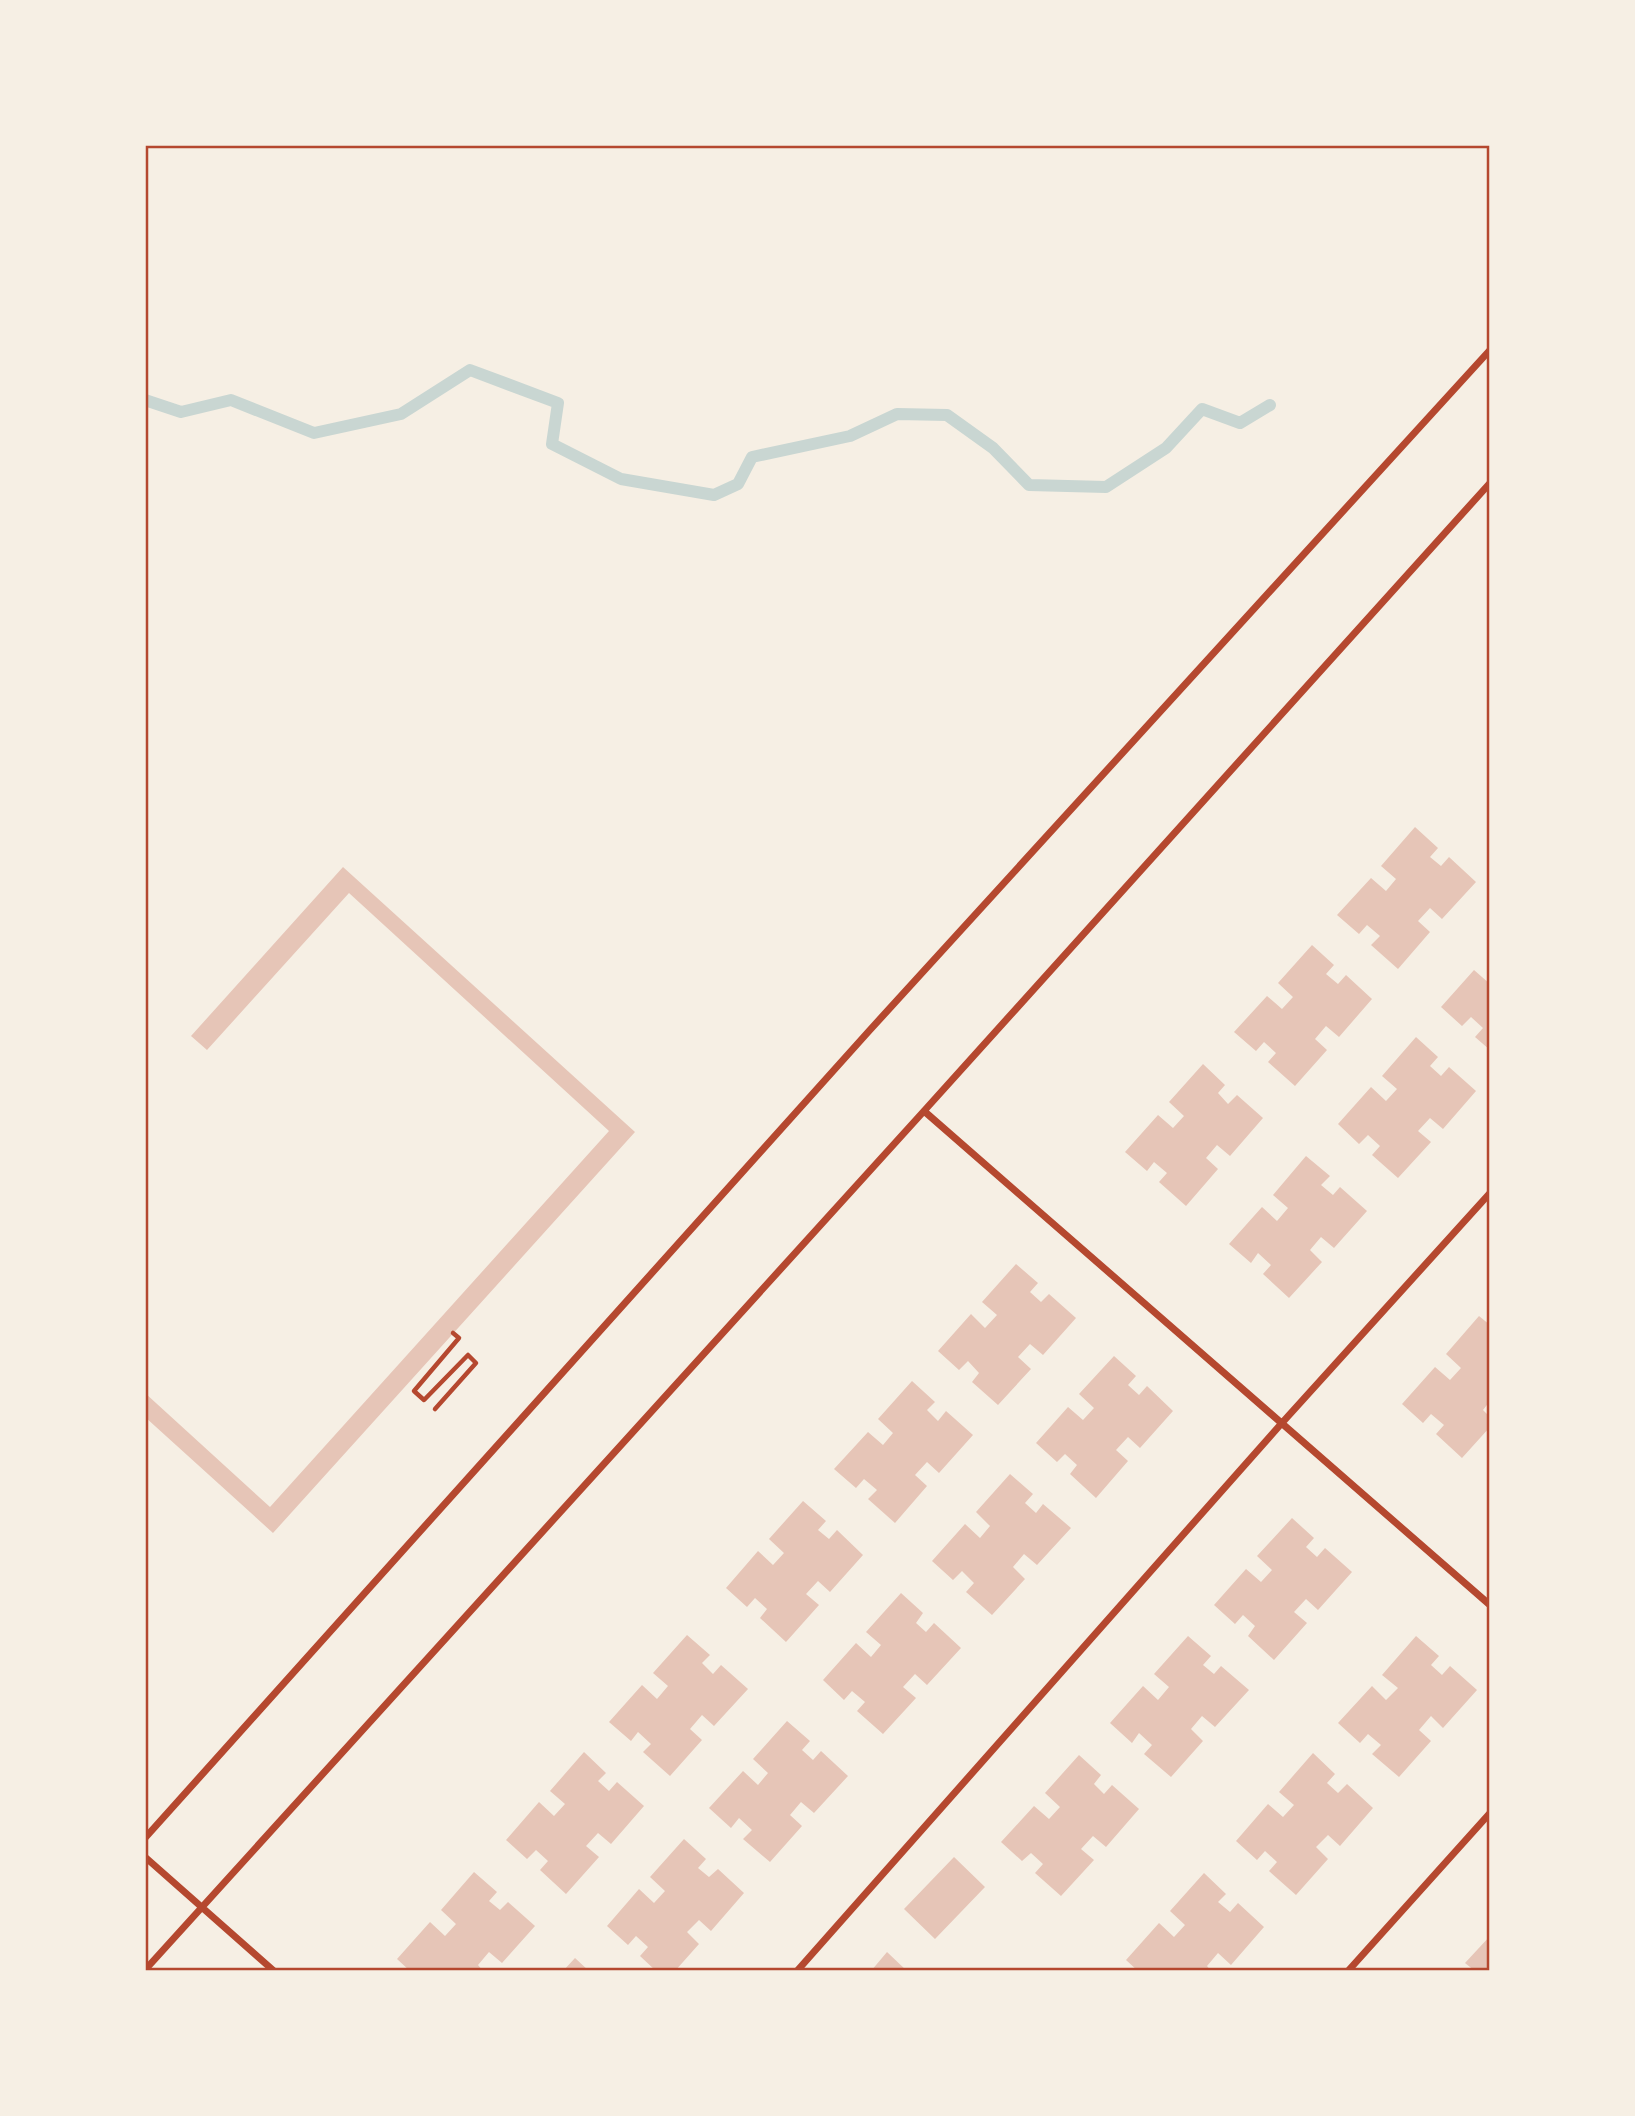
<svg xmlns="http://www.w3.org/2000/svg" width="1635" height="2116" viewBox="0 0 1635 2116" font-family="'Varela Round',sans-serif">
<rect width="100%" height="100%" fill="#f6efe4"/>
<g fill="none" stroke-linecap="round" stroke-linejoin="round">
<!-- stream -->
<path stroke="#c9d6d2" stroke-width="12" d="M 145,400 L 181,412 L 231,400 L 314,433 L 401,414 L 470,370 L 558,403 L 552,444 L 621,479 L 714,495 L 738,484 L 752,457 L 850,436 L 897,414 L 947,415 L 993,448 L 1029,485 L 1106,487 L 1166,448 L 1202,409 L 1240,423 L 1270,405"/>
</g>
<!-- building -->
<path fill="#e6c5b7" d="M 1415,827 L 1438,848 L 1430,857 L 1441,866 L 1449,857 L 1476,882 L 1442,919 L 1430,908 L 1418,921 L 1430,932 L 1398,969 L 1371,945 L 1380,936 L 1367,925 L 1359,934 L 1337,915 L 1371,878 L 1386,891 L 1396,879 L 1381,866 Z
M 343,867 L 635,1132 L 273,1533 L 145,1417 L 145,1393 L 270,1507 L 609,1131 L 349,893 L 207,1050 L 191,1036 Z
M 1312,945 L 1334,965 L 1326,974 L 1338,984 L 1346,975 L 1372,999 L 1339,1037 L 1326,1026 L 1315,1039 L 1327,1050 L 1295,1086 L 1268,1062 L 1276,1053 L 1264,1042 L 1256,1051 L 1234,1032 L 1267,996 L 1282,1009 L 1293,997 L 1278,983 Z
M 1474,970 L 1490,984 L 1490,1050 L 1475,1037 L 1483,1028 L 1471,1017 L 1462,1026 L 1441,1007 Z
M 1416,1037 L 1438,1057 L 1430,1066 L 1441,1076 L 1449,1067 L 1476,1091 L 1443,1129 L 1430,1118 L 1418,1131 L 1431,1142 L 1398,1178 L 1372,1155 L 1380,1146 L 1368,1135 L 1359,1144 L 1338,1124 L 1371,1087 L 1386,1101 L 1397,1089 L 1382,1076 Z
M 1203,1064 L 1225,1085 L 1218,1093 L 1228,1104 L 1237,1095 L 1263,1118 L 1230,1156 L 1217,1145 L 1206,1158 L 1218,1169 L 1186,1206 L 1159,1182 L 1167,1173 L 1154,1162 L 1147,1171 L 1125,1152 L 1158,1115 L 1173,1128 L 1184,1116 L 1169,1102 Z
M 1306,1156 L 1330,1176 L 1321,1185 L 1333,1195 L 1340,1187 L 1367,1211 L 1334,1248 L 1321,1237 L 1310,1250 L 1322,1262 L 1289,1298 L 1263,1274 L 1271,1265 L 1258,1253 L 1251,1263 L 1229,1244 L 1262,1207 L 1277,1221 L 1288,1208 L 1273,1195 Z
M 1016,1264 L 1038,1283 L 1030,1292 L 1041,1302 L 1049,1294 L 1076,1318 L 1043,1355 L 1030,1344 L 1018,1357 L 1031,1369 L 998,1405 L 972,1382 L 979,1373 L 968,1361 L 959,1370 L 938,1351 L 971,1314 L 985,1328 L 997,1315 L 982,1302 Z
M 1479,1316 L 1490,1325 L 1490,1401 L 1483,1410 L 1490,1417 L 1490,1427 L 1462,1458 L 1436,1434 L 1444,1425 L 1431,1414 L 1423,1423 L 1402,1404 L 1435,1367 L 1450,1380 L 1461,1368 L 1446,1354 Z
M 1114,1356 L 1136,1376 L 1128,1385 L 1139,1395 L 1147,1386 L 1173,1411 L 1140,1448 L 1128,1437 L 1116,1450 L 1128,1461 L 1096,1498 L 1070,1474 L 1077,1465 L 1065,1454 L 1057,1462 L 1036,1443 L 1068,1407 L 1083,1420 L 1094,1408 L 1079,1394 Z
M 912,1381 L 935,1402 L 927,1410 L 938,1421 L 946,1411 L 973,1435 L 939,1473 L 927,1462 L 915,1475 L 927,1486 L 895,1523 L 868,1499 L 877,1490 L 864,1479 L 856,1488 L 834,1469 L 868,1432 L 883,1445 L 893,1433 L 878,1419 Z
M 1010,1474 L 1033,1494 L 1025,1503 L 1036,1513 L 1043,1504 L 1071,1528 L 1037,1565 L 1024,1554 L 1013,1567 L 1025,1579 L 992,1615 L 966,1592 L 974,1583 L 962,1571 L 953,1580 L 932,1561 L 965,1524 L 980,1538 L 990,1526 L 976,1512 Z
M 803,1501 L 826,1521 L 818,1530 L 829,1539 L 837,1530 L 863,1555 L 830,1592 L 818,1581 L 806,1594 L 819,1605 L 786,1642 L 760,1618 L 767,1609 L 755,1598 L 747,1607 L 726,1588 L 758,1551 L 773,1565 L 784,1553 L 769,1539 Z
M 1292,1518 L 1314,1538 L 1306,1547 L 1317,1557 L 1325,1548 L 1352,1572 L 1318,1610 L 1306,1599 L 1294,1612 L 1307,1623 L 1274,1660 L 1248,1636 L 1255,1626 L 1243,1615 L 1235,1624 L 1214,1605 L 1246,1569 L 1261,1582 L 1272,1570 L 1257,1556 Z
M 901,1593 L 923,1613 L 916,1623 L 926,1632 L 934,1623 L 961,1648 L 927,1685 L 915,1674 L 903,1687 L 916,1698 L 883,1734 L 857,1711 L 865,1702 L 852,1691 L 844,1700 L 823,1680 L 856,1643 L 871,1657 L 881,1645 L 866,1632 Z
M 687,1635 L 710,1655 L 702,1663 L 713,1674 L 721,1665 L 748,1689 L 714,1726 L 702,1715 L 690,1729 L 702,1740 L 670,1776 L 643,1752 L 651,1744 L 638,1732 L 631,1741 L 609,1722 L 642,1685 L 657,1699 L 668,1686 L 653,1673 Z
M 1188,1636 L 1211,1656 L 1203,1665 L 1214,1674 L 1221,1666 L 1249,1690 L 1215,1727 L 1202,1716 L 1191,1729 L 1203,1741 L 1171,1777 L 1144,1754 L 1152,1745 L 1139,1733 L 1132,1743 L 1110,1723 L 1143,1686 L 1158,1700 L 1169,1687 L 1154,1674 Z
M 1416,1636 L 1439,1656 L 1431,1665 L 1442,1675 L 1450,1666 L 1477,1690 L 1443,1728 L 1431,1716 L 1419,1730 L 1431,1741 L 1399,1777 L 1372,1754 L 1381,1745 L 1368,1734 L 1360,1743 L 1338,1723 L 1372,1686 L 1386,1700 L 1398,1688 L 1382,1675 Z
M 787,1721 L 810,1741 L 802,1750 L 813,1760 L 821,1751 L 848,1776 L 814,1813 L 801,1802 L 790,1815 L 802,1826 L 770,1862 L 743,1839 L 752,1830 L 739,1818 L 731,1828 L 709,1808 L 743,1771 L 758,1785 L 768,1773 L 753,1759 Z
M 584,1752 L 606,1773 L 598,1781 L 609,1791 L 617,1782 L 644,1806 L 611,1844 L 598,1833 L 586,1846 L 599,1857 L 566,1894 L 540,1870 L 548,1861 L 536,1850 L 527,1859 L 506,1840 L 539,1802 L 554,1816 L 565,1804 L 550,1791 Z
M 1313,1753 L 1335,1774 L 1327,1783 L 1338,1793 L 1347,1784 L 1373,1808 L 1340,1846 L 1328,1835 L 1316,1847 L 1328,1859 L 1296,1895 L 1269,1871 L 1277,1862 L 1265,1851 L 1257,1860 L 1236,1841 L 1268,1804 L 1283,1817 L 1294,1805 L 1279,1792 Z
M 1079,1755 L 1101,1775 L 1094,1784 L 1104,1794 L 1112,1785 L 1139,1809 L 1106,1847 L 1093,1836 L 1081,1849 L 1094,1860 L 1061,1896 L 1035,1873 L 1043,1864 L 1031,1853 L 1022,1861 L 1001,1842 L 1034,1806 L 1049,1819 L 1060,1807 L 1045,1793 Z
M 684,1839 L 706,1859 L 698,1868 L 709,1877 L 718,1869 L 744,1893 L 711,1931 L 699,1920 L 687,1932 L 699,1944 L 675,1971 L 656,1971 L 640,1956 L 648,1947 L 636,1936 L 628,1945 L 607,1926 L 639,1889 L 654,1903 L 665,1891 L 650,1877 Z
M 954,1857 L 985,1887 L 935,1939 L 904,1909 Z
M 474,1872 L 497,1892 L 489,1901 L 500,1910 L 508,1902 L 535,1926 L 502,1963 L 489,1952 L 478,1965 L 483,1971 L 427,1969 L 410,1971 L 397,1959 L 430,1922 L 445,1936 L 456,1924 L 441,1910 Z
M 1204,1873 L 1226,1894 L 1218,1902 L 1230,1912 L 1238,1903 L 1264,1927 L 1231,1965 L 1218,1953 L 1207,1966 L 1211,1971 L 1138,1971 L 1126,1960 L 1159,1923 L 1174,1937 L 1185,1925 L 1170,1911 Z
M 1490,1936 L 1490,1971 L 1475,1971 L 1465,1963 Z
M 887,1952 L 907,1971 L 871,1971 Z
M 575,1958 L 589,1971 L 563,1971 Z"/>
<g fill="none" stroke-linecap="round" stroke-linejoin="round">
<!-- path -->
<path stroke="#b5482f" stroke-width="4.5" d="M 435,1409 L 476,1363 L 468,1355 L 424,1400 L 414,1391 L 459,1338 L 453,1333"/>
<!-- minor -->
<path stroke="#b5482f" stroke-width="7" d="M 924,1111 L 1490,1605
M 145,1838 L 869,1031 L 1490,350
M 145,1857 L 274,1971
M 145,1970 L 924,1111 L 1490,483
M 797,1971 L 1281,1424 L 1490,1193
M 1348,1971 L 1490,1813"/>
</g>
<!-- border -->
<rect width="1635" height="2116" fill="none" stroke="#f6efe4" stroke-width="294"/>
<rect x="147" y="147" width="1341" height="1822" fill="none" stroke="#b5482f" stroke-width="2.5"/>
</svg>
